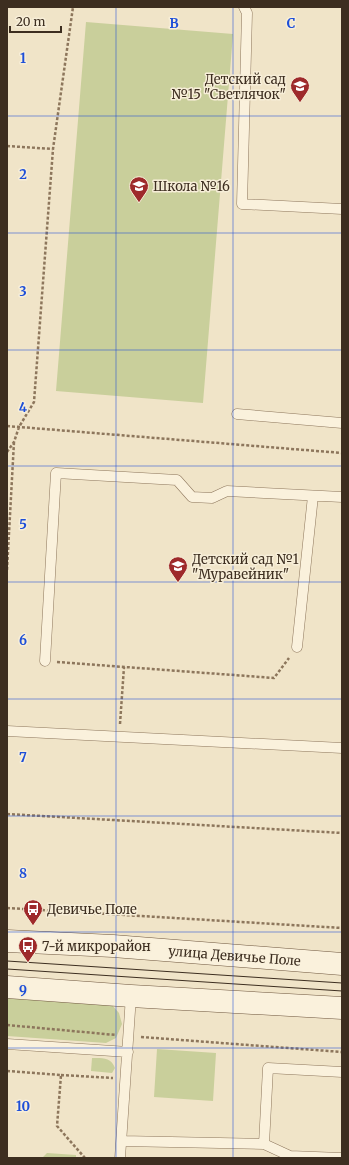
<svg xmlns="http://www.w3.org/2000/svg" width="349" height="1165" viewBox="0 0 349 1165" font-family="Merriweather,serif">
<rect width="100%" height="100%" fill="#f0e4c8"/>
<!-- green -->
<path fill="#c9cf9b" d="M 86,22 L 233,34 L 203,403 L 56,391 Z
M 13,996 L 111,1004 L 119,1013 L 122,1024 L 116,1038 L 106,1043 L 7,1036 L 7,999 Z
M 157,1049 L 216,1053 L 213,1101 L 154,1097 Z
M 92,1058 C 102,1058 111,1057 115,1068 L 112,1073 L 91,1071 Z
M 47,1153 L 76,1155 L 76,1158 L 42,1158 Z"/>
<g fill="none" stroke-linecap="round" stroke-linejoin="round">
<defs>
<path id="lane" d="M 244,7 L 247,13 L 242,204 L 342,209
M 237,414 L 342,423
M 297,647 L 313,496
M 45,661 L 56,473 L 177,480 L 192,497 L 212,498 L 227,491 L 342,497
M 7,731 L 342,748
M 7,1044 L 128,1052
M 122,1141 L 264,1144 L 290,1156 L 341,1158
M 264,1144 L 268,1068 L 342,1072
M 120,1158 L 131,996"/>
<g id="secondary">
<path id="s1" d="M 7,941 L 113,946 L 342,964"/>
<path d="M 7,987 L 131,996 L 342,1008"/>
</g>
</defs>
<!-- lane casing -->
<use href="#lane" stroke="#8d765c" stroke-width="11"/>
<!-- secondary casing -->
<use href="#secondary" stroke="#6f573f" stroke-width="23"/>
<!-- path -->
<path stroke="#8d765c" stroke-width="2.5" stroke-dasharray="3 2" stroke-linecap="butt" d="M 7,146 L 53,149
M 7,426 L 342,453
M 7,452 L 14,442 L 19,427 L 34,402 L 53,149 L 73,7
M 7,570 L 14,442
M 57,662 L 274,678 L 289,658
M 120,724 L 124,667
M 7,814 L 342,833
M 7,908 L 342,928
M 7,1025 L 116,1035
M 141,1037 L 342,1052
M 7,1071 L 61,1075 L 57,1126 L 85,1158
M 61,1075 L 113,1078"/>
<!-- lane -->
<use href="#lane" stroke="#faf1dc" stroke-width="10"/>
<!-- secondary -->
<use href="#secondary" stroke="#faf1dc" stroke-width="22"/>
<!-- tram -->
<path stroke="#3d2e20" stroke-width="1" d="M 7,961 L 342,983
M 7,969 L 342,991"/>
</g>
<!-- grid -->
<path fill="none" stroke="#1d4ed8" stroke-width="1" stroke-opacity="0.55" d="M 116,7 L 116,1158M 233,7 L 233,1158M 7,116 L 342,116M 7,233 L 342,233M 7,350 L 342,350M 7,466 L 342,466M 7,582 L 342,582M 7,699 L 342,699M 7,816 L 342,816M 7,932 L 342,932M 7,1048 L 342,1048"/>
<!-- icons -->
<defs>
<symbol id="school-pin" viewBox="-11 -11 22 30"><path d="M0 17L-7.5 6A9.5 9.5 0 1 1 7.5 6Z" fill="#9e2a2b" stroke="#f7eed8"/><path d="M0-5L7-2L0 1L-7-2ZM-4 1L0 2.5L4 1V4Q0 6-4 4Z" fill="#fff"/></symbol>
<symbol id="bus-pin" viewBox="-11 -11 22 30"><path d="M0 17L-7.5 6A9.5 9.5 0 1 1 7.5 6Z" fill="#9e2a2b" stroke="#f7eed8"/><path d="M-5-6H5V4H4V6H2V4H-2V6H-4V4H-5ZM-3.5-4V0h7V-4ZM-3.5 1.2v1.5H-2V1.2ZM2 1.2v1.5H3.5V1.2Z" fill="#fff"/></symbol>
</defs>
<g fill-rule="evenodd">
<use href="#school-pin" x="289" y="75" width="22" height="30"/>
<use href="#school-pin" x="128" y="175" width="22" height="30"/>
<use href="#school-pin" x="167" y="555" width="22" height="30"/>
<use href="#bus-pin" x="22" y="898" width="22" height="30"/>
<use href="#bus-pin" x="17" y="935" width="22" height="30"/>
</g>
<g text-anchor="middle" stroke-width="3" stroke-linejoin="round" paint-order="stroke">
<!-- poi labels -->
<g font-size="13" fill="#3d2e20" stroke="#f7eed8" text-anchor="start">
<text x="286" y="84" text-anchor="end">Детский сад<tspan x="286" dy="15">№15 "Светлячок"</tspan></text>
<text x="153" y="191">Школа №16</text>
<text x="192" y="564">Детский сад №1<tspan x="192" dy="15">"Муравейник"</tspan></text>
<text x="47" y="914">Девичье Поле</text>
<text x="42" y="951">7-й микрорайон</text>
</g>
<!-- street labels -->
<g font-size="13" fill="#3d2e20" stroke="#f7eed8">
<text dy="5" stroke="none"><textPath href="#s1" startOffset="228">улица Девичье Поле</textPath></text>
</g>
</g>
<g font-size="13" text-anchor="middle" font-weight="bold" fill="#1d4ed8" stroke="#f7eed8" stroke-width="3" stroke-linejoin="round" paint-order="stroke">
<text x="174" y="28">B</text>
<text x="291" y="28">C</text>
<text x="23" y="63">1</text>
<text x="23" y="179">2</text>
<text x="23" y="296">3</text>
<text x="23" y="412">4</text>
<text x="23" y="529">5</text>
<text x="23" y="645">6</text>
<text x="23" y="762">7</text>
<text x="23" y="878">8</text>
<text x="23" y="995">9</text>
<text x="23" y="1111">10</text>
</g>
<!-- border -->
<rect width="349" height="1165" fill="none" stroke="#3d2e20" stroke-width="16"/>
<!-- scale -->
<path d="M10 26v6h51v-6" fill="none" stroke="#3d2e20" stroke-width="2"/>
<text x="16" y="26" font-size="12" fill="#3d2e20" stroke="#f7eed8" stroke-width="3" paint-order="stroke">20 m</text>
</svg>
